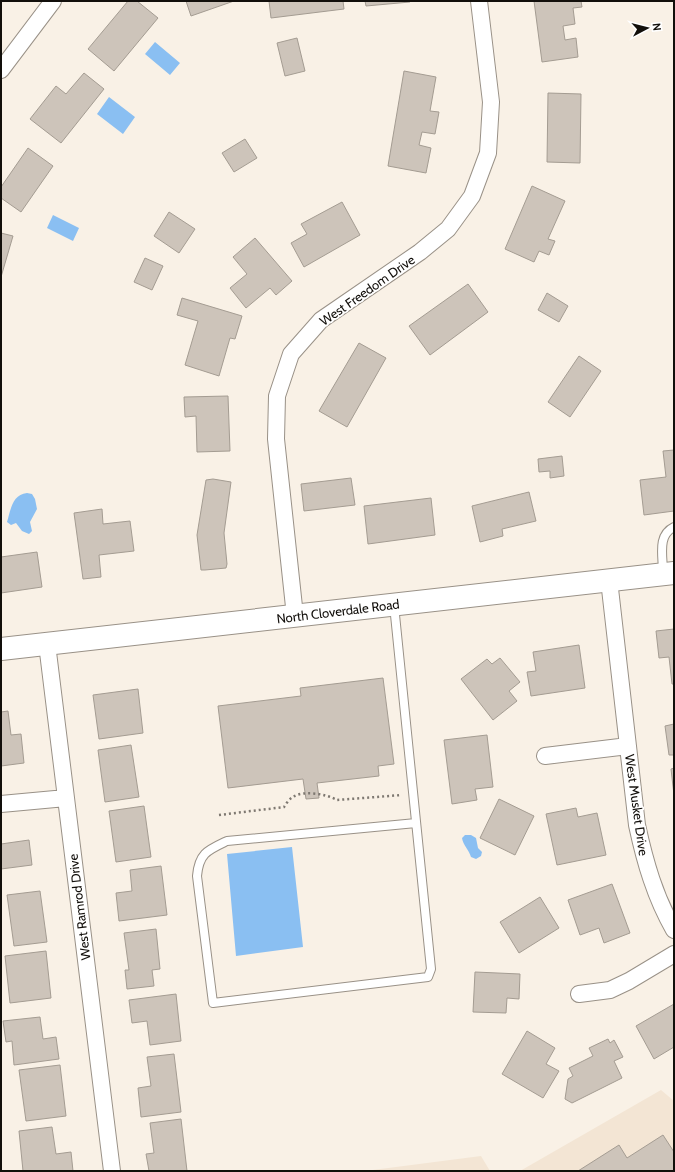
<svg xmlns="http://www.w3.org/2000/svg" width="675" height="1172" viewBox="0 0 675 1172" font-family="Cabin,sans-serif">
<rect width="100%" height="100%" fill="#f9f1e6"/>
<!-- built -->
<path fill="#f3e5d4" d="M 661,1090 L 674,1101 L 674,1171 L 520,1171 Z
M 481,1156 L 490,1171 L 365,1171 Z"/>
<!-- water -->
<path fill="#8abff2" d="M 155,42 L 180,63 L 170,75 L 145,54 Z
M 109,97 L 135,117 L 123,134 L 97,114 Z
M 53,215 L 79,228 L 73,241 L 47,228 Z
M 27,493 L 32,494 L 35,499 L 37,509 L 30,522 L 32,531 L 29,534 L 22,531 L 16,523 L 11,525 L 7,522 C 11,509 12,495 27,493 Z
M 465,835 L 471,835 L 476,838 L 478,848 L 482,852 L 481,856 L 476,859 L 471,857 C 469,850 463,845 462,838 Z
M 292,847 L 303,947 L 236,956 L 227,854 Z"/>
<!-- building -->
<path fill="#cdc4ba" stroke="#a49c92" d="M 128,1 L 137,1 L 158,18 L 114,71 L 88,49 Z
M 186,1 L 234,1 L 191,16 Z
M 269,1 L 343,1 L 344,9 L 271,18 Z
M 365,1 L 410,1 L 410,2 L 366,6 Z
M 534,1 L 581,1 L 582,7 L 573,8 L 575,24 L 563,26 L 565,40 L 576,38 L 578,57 L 542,62 Z
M 297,38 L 305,71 L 285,76 L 277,43 Z
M 404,71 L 436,77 L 430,111 L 439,112 L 435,134 L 422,132 L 419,145 L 431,148 L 426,173 L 388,166 Z
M 84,73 L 104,89 L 61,143 L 30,119 L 56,86 L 66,94 Z
M 548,93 L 581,94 L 580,163 L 547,162 Z
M 245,139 L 257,158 L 234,172 L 222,153 Z
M 28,148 L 53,166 L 21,212 L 1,198 L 1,187 Z
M 532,186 L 565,201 L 548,239 L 555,241 L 549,255 L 539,251 L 534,262 L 505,249 Z
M 342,202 L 360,235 L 304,267 L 291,243 L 307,234 L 301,224 Z
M 169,212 L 195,229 L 179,253 L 154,236 Z
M 1,233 L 13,236 L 1,277 Z
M 255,238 L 292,281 L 276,295 L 270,288 L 246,308 L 230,288 L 247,274 L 233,257 Z
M 145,258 L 163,266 L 152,290 L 134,282 Z
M 468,284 L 488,312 L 430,355 L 409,326 Z
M 547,293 L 568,306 L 559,322 L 538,310 Z
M 182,298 L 242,316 L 235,339 L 230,338 L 219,376 L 185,365 L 198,321 L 177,315 Z
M 359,343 L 386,358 L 347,427 L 319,411 Z
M 579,356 L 601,371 L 570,417 L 548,402 Z
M 228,396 L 230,451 L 197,452 L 196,416 L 185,417 L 184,397 Z
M 674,450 L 674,511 L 644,515 L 640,480 L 666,477 L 663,451 Z
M 562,456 L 564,476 L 550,478 L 550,471 L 539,472 L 538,459 Z
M 351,478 L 355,505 L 304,511 L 301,484 Z
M 213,479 L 231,482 L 224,533 L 227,564 L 226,568 L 205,570 L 201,570 L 197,535 L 206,480 Z
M 529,492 L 536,521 L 502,529 L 503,536 L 480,542 L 472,506 Z
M 431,498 L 435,535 L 368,544 L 364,506 Z
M 102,509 L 103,524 L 130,521 L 134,551 L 99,555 L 101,577 L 83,579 L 74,513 Z
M 37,552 L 42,587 L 1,593 L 1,557 Z
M 674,629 L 674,684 L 672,684 L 669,657 L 659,658 L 656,631 Z
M 579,645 L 585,688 L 531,696 L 527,672 L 536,671 L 533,652 Z
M 500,658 L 520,682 L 509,691 L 517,701 L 493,720 L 461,679 L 487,659 L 492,664 Z
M 383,678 L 394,764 L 378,766 L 379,776 L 317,783 L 319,798 L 306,799 L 303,779 L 228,788 L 218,706 L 301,696 L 300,688 Z
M 138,689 L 143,733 L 99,739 L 93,695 Z
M 8,711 L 11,735 L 21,734 L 24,763 L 1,766 L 1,712 Z
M 674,724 L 674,755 L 669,755 L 665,726 Z
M 487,735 L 493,787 L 475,789 L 477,800 L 452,804 L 444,740 Z
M 131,745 L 139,797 L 105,802 L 98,750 Z
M 674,768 L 674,795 L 671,769 Z
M 499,799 L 534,816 L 515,855 L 480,838 Z
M 144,806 L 151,857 L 116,862 L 109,811 Z
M 576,808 L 578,817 L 597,813 L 606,855 L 557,865 L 546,814 Z
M 29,840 L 32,865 L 1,869 L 1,844 Z
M 161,866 L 167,915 L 119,921 L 116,893 L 132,891 L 130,870 Z
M 612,884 L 630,933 L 604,943 L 599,928 L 580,935 L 568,900 Z
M 40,891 L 47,942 L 14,946 L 7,895 Z
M 540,897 L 559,928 L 519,953 L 500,922 Z
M 156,929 L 160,969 L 152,970 L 154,986 L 127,989 L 125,970 L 129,970 L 124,933 Z
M 46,951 L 51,998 L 10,1003 L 5,956 Z
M 475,972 L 520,974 L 519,999 L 507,998 L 506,1013 L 473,1012 Z
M 176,994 L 181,1041 L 150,1045 L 147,1021 L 132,1023 L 129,1000 Z
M 674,1004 L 674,1047 L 654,1059 L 636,1026 Z
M 40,1017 L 43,1039 L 56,1037 L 59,1059 L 14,1065 L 12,1041 L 6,1042 L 3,1021 Z
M 527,1031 L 555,1048 L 546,1064 L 559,1071 L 543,1098 L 502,1074 Z
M 608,1039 L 610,1043 L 614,1040 L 623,1057 L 614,1061 L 622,1078 L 572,1103 L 565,1099 L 568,1079 L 573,1076 L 569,1068 L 593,1056 L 589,1048 Z
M 174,1054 L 181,1112 L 141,1117 L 138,1088 L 151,1086 L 147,1057 Z
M 60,1065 L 66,1116 L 26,1121 L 19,1070 Z
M 181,1119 L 187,1171 L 149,1171 L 146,1154 L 154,1153 L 150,1123 Z
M 52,1127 L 56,1154 L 71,1152 L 73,1171 L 23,1171 L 19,1131 Z
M 663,1135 L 674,1152 L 674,1171 L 578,1171 L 619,1145 L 627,1158 Z"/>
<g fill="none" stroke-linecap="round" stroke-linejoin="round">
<defs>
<path id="service" d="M 663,572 C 663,556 657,535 674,527
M 394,605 L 431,969 L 428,977 L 213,1003 L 197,876 C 199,853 208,850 227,841 L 416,823"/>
<path id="minor" d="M 1,70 L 53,1
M 609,580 L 637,825 C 645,862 655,897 674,930
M 295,616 L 276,439 L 277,396 L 291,354 L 321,320 L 420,252 L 448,229 L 472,196 L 488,153 L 491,102 L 479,1
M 47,644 L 112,1171
M 545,756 L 628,746
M 1,804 L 66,798
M 579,994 L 610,990 L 629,981 L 674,954"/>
<path id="secondary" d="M 1,649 L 674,573"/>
</defs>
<!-- service casing -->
<use href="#service" stroke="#999187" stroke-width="10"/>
<!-- minor casing -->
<use href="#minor" stroke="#999187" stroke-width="18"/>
<!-- secondary casing -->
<use href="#secondary" stroke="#999187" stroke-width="24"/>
<!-- path -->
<path stroke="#7e7871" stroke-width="2.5" stroke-dasharray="2 3" stroke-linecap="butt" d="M 219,815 L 284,807 C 286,804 289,799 293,797 C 303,790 327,794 337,800 L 402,795"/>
<!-- service -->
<use href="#service" stroke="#fff" stroke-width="8"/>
<!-- minor -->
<use href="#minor" stroke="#fff" stroke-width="16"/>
<!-- secondary -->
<use href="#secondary" stroke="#fff" stroke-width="22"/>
</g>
<g text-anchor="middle" stroke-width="3.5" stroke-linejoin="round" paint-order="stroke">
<!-- street labels -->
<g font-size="13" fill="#120f0b" stroke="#fff">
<text transform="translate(367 290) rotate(-35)" y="5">West Freedom Drive</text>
<text transform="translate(338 611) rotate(-7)" y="5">North Cloverdale Road</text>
<text transform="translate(637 805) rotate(82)" y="5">West Musket Drive</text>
<text transform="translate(79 907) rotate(-97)" y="5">West Ramrod Drive</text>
</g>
</g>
<!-- border -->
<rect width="675" height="1172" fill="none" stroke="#120f0b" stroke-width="4"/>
<!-- north arrow -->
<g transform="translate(647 28) rotate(83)" stroke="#ffffff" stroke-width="3" paint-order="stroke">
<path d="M0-3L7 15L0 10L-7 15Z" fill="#120f0b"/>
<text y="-6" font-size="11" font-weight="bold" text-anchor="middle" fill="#120f0b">N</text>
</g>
</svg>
